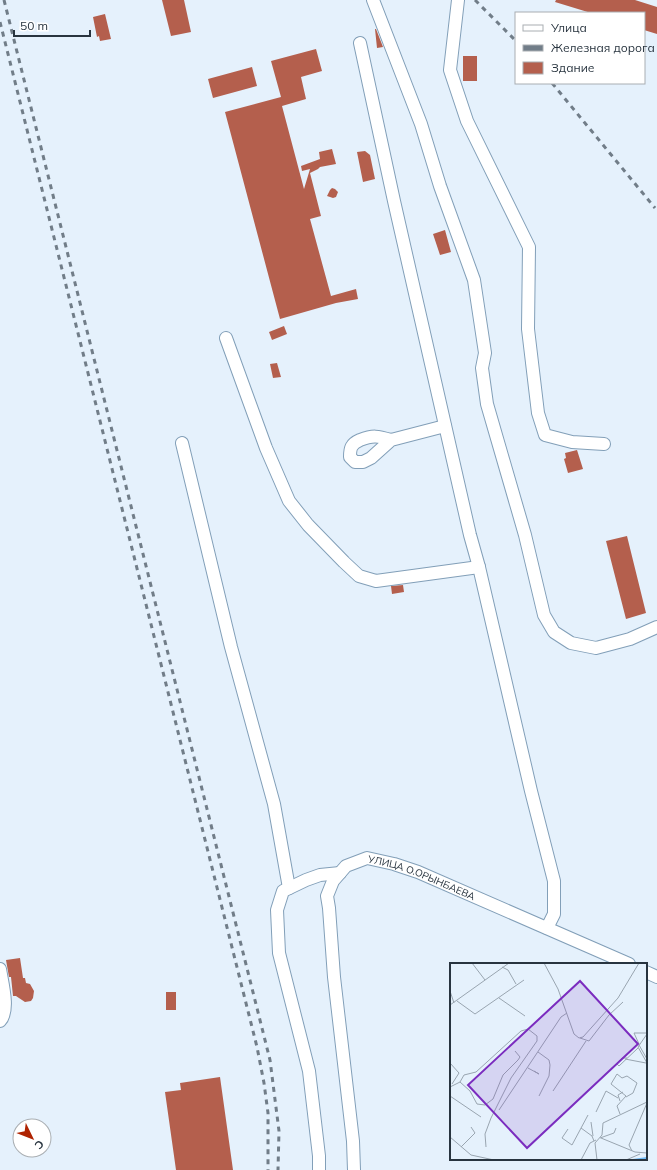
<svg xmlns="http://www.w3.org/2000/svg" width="657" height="1170" viewBox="0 0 657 1170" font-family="Mulish,sans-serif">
<rect width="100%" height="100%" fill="#e5f1fc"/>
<!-- building -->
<path fill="#b45f4d" d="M 162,0 L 184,0 L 191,32 L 171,36 Z
M 556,0 L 635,0 L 657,7 L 657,34 L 644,30 L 644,13 L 591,13 L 555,2 Z
M 105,14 L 111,39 L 100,41 L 99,36 L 97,37 L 93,17 Z
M 375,29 L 376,29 L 383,47 L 377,48 Z
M 316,49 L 322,71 L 301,77 L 306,99 L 282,106 L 304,189 L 310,169 L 302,171 L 301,166 L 320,159 L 319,152 L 332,149 L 336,164 L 320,167 L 318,169 L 310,173 L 321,216 L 310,219 L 331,296 L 356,289 L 358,299 L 336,303 L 280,319 L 225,112 L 281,97 L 271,61 Z
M 463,56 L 477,56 L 477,81 L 463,81 Z
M 252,67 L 257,86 L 213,98 L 208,79 Z
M 365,151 L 370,155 L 375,179 L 363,182 L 357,152 Z
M 332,188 L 335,189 L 338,192 L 336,197 L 333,198 L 327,196 L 330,190 Z
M 445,230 L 451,252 L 440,255 L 433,234 Z
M 284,326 L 287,334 L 272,340 L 269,332 Z
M 277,363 L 281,377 L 273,378 L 270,364 Z
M 577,450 L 583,469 L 568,473 L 564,459 L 566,458 L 565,453 Z
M 627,536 L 646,613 L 626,619 L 606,541 Z
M 403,585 L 404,592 L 392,594 L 391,586 Z
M 20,958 L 23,978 L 25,978 L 26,983 L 30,984 L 34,991 L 33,998 L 31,1001 L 25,1002 L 16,996 L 13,996 L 11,977 L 9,977 L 6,960 Z
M 166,992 L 176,992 L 176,1010 L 166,1010 Z
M 220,1077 L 233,1170 L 176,1170 L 165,1092 L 181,1090 L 180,1083 Z"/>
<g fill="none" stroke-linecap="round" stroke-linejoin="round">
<defs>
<g id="minor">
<path d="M 373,0 L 421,124 L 440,186 L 474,280 L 485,353 L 482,368 L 487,404 L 525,535 L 544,615 L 554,632 L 571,643 L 596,648 L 630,639 L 657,627"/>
<path d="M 458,0 L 450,70 L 467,121 L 529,247 L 528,329 L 538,413 L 545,435 L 572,442 L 604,444"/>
<path d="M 360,43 L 394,201 L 470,535 L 479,567 L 531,791 L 554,881 L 554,914 L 547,928"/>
<path d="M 226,338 L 266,448 L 289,501 L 308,525 L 344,562 L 359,576 L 376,581 L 479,567"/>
<path d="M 391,440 C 378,436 373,435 360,440 C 351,444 350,448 350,457 L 355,462 L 363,462 L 371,458 L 391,440 L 445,426"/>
<path d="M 182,443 L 231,647 L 274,804 L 289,888"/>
<path d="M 0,969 C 2,982 10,1011 0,1021"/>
<path d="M 646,972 L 657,977"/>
<path d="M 319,1170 L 319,1156 L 309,1071 L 279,953 L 277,910 L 283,891 L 306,880 L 320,875 L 340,873"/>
<path id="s1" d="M 354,1170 L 353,1141 L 334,977 L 329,908 L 327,896 L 333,881 L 346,866 L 367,858 L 394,864 L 418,872 L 629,964"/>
</g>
</defs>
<!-- minor casing -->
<use href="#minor" stroke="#829fb8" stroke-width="14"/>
<!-- minor -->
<use href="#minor" stroke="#fff" stroke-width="12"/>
<!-- rail -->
<path stroke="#717d88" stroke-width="3" stroke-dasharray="5 5" stroke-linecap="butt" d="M 4,0 L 270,1060 L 279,1131 L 278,1170
M 475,0 L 516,41
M 0,22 L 257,1047 L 264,1083 L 268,1113 L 268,1170
M 552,83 L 655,208"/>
</g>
<g text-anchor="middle" stroke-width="4" stroke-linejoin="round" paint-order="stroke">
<!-- street labels -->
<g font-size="10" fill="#28343f" stroke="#fff">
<text dy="4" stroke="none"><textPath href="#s1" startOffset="392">УЛИЦА О.ОРЫНБАЕВА</textPath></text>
</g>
</g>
<!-- overview -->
<g transform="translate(450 963)">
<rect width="197" height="197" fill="#e5f1fc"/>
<path fill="none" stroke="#6eb9f6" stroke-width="2" d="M 183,197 L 197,195"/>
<path fill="none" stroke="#99a5b0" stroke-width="1" d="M 22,0 L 35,17M 94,0 L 108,26 L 124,71 L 129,75 L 133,74 L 168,35 L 189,0M 52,4 L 58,7 L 66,21M 0,28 L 4,40M 49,35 L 75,53M 7,38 L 25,51 L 74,17M 0,42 L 59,0M 197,71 L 188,84 L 197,100M 130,75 L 139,78 L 159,52 L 173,39M 189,81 L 184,70 L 197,70M 189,82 L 197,96M 88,89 L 99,97 L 100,102 L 99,113 L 89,133M 175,96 L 196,100M 0,100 L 9,110 L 2,121M 169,103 L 188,85M 169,103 L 167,101 L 172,95 L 177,95M 78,105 L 89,111 L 84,108M 10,119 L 14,112 L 26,109 L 71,68 L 78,66 L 87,73 L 87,78 L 61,115 L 41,155 L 35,171 L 36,184M 0,124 L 10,119 L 20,128 L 27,141 L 35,142 L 43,136 L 53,112 L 68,97 L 70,94 L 65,88M 103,128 L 136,78M 0,133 L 31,154M 170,138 L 168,132 L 173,129M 49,147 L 111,54 L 117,50M 146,149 L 156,128 L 168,135M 170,151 L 167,143 L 176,133 L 161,121 L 167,111 L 172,115 L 177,113 L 187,120 L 183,130 L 176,134M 141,159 L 143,173M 131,165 L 142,173 L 144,178M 118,166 L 112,175 L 122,182 L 138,152M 0,174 L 21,192 L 44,197M 150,175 L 164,170 L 166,165M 151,175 L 185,189 L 197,190M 11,184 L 25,170 L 21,164M 182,188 L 179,182 L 197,140M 131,197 L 140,180 L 146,177M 147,197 L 145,180 L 152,172 L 153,160 L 197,139M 176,197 L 190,191"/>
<path fill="#7b2cbf" fill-opacity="0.15" stroke="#7b2cbf" stroke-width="2" d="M 130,18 L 188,81 L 77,185 L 18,122 Z"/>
<rect width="197" height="197" fill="none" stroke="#28343f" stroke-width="2"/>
</g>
<!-- legend -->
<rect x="515" y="12" width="130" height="72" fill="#ffffff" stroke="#a9aeb2"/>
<rect x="523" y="25" width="20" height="6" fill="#ffffff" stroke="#a9aeb2"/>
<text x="551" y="32" font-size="12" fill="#28343f">Улица</text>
<rect x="523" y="45" width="20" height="6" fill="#717d88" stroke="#a9aeb2"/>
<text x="551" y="52" font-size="12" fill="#28343f">Железная дорога</text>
<rect x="523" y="62" width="20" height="12" fill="#b45f4d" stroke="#a9aeb2"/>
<text x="551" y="72" font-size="12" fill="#28343f">Здание</text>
<!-- north arrow -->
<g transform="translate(32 1138) rotate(133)"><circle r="19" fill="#ffffff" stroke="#a9aeb2"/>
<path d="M0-3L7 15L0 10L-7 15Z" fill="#af2301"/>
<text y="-6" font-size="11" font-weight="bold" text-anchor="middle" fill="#28343f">С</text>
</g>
<!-- scale -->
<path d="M14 30v6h76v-6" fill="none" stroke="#28343f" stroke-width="2"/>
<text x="20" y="30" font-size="12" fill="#28343f" stroke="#ffffff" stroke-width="3" paint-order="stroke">50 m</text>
</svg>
